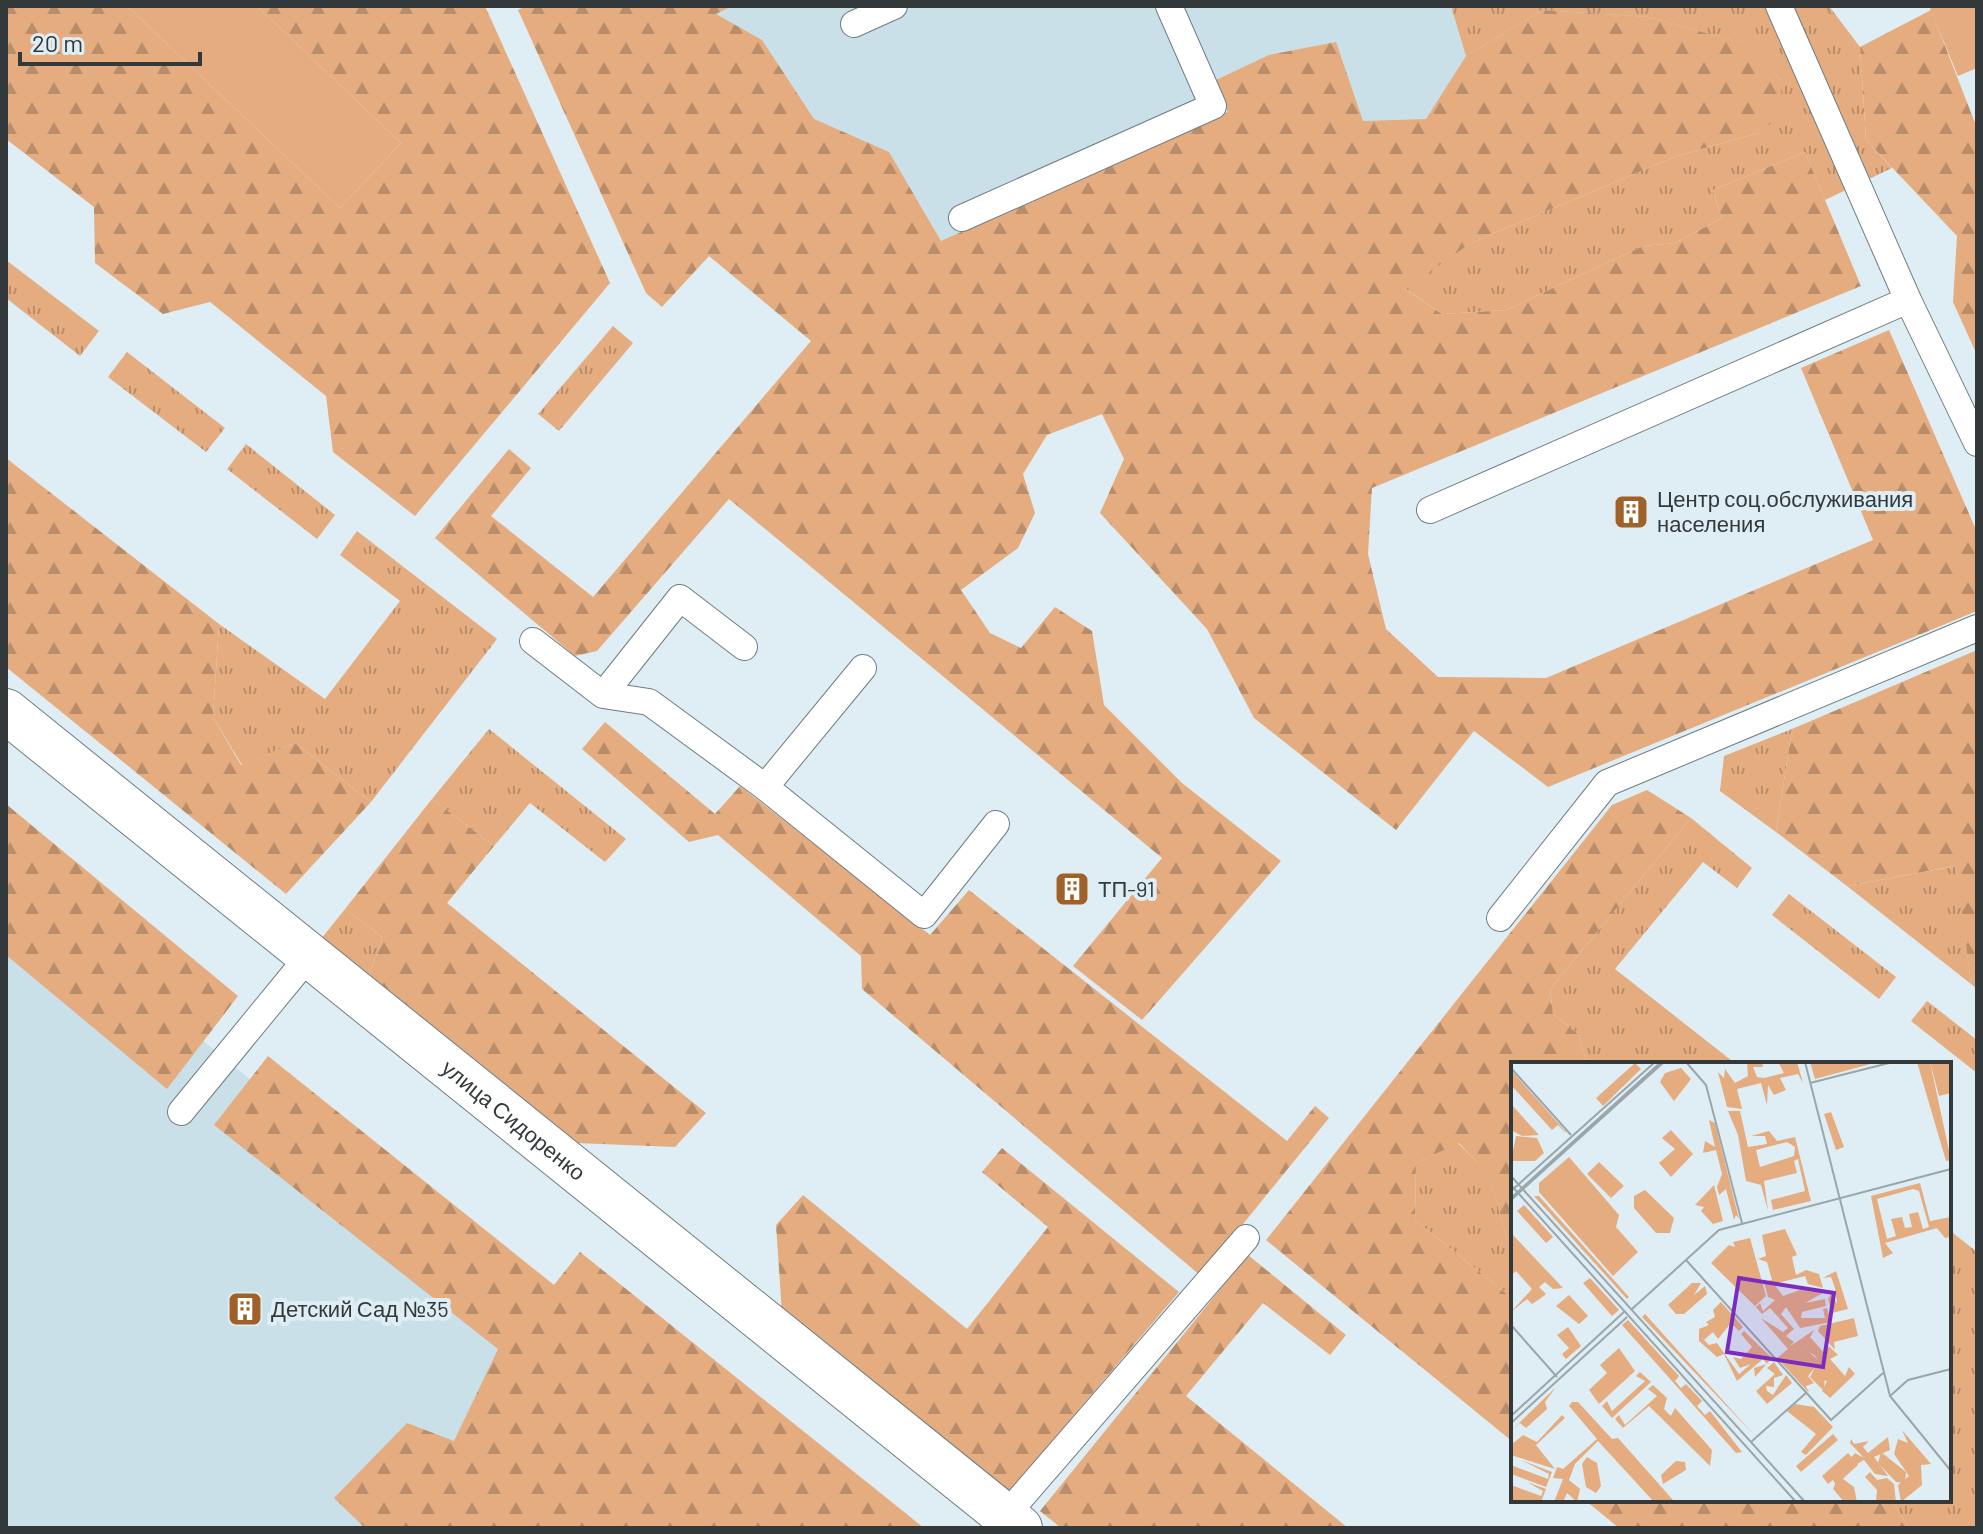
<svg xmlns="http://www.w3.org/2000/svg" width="1983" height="1534" viewBox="0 0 1983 1534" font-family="Barlow,sans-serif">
<defs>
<pattern id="grass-tufts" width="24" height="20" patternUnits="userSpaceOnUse" patternTransform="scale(2)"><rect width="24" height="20" fill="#e5ac80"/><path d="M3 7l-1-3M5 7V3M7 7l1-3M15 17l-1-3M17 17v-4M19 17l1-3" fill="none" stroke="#ba8d6a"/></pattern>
<pattern id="forest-firs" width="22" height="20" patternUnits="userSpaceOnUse" patternTransform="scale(2)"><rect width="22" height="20" fill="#e5ac80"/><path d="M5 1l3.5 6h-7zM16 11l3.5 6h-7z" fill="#ba8d6a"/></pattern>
</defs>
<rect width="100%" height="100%" fill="#deeef4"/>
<!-- built -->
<path fill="#c9e0e9" d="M 732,6 L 1700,6 L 1006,440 L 715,13 Z
M 6,879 L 744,1485 L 709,1528 L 6,1528 Z"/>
<!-- grass -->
<path fill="url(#grass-tufts)" d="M 1451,6 L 1829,6 L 1860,47 L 1866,140 L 1892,168 L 1825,200 L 1805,152 L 1713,190 L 1722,218 L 1675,243 L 1643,246 L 1506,310 L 1442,314 L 1404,288 L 1471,243 L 1677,156 L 1758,133 L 1781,81 L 1755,47 L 1649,17 L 1542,10 L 1466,56 Z
M 6,260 L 99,331 L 80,356 L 6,298 Z
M 613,326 L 633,343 L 559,431 L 538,414 Z
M 127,352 L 225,428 L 206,452 L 108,377 Z
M 246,444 L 335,515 L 317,539 L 227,469 Z
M 357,531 L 497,639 L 371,802 L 295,743 L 242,765 L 213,717 L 219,624 L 325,699 L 400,601 L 340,555 Z
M 489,729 L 626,839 L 605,862 L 530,803 L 494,846 L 432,799 Z
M 1792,729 L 1776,832 L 1720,791 L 1724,756 Z
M 1691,818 L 1752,868 L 1737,888 L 1703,862 L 1615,969 L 1736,1064 L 1587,1064 L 1578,1034 L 1553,1014 L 1550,989 Z
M 1957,866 L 1971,984 L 1847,886 Z
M 1789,894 L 1896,977 L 1879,999 L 1772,915 Z
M 345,909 L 383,938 L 368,977 L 321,939 Z
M 1927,1001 L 1977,1040 L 1977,1073 L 1911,1021 Z
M 1458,1143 L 1489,1174 L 1507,1239 L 1513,1243 L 1513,1299 L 1415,1220 L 1416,1163 Z
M 1949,1230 L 1977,1252 L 1977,1528 L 1909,1528 L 1892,1500 L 1949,1500 Z"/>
<!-- forest -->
<path fill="url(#forest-firs)" d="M 6,6 L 127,6 L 340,208 L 401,143 L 257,6 L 485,6 L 610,283 L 415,516 L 333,452 L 326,396 L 210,302 L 163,314 L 95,263 L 94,207 L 6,139 Z
M 526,6 L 732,6 L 716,14 L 762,40 L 814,119 L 889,152 L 941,241 L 1228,112 L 1216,80 L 1269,55 L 1336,42 L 1363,121 L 1426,119 L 1466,56 L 1542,10 L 1649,17 L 1756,47 L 1781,81 L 1782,115 L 1758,133 L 1677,156 L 1471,243 L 1405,289 L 1442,314 L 1506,310 L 1643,246 L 1675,243 L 1722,218 L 1713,190 L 1805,152 L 1861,286 L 1372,488 L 1368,554 L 1386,629 L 1438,677 L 1546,678 L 1873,540 L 1801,368 L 1889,330 L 1977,532 L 1977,611 L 1548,787 L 1474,731 L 1396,830 L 1254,718 L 1207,629 L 1100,513 L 1124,459 L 1102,414 L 1047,435 L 1023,474 L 1035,513 L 1018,548 L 961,590 L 990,633 L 1021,648 L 1055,607 L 1092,631 L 1104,705 L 1182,783 L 1281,861 L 1142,1020 L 1073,966 L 1162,858 L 729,499 L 597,651 L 575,656 L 435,538 L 509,449 L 531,468 L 491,516 L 593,597 L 811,341 L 709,256 L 662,307 L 646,293 L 518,10 Z
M 1931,10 L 1977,128 L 1977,355 L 1953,302 L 1957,236 L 1866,140 L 1860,47 Z
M 6,458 L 219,624 L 213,717 L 241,765 L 295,743 L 371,802 L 286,894 L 6,667 Z
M 1977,650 L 1977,989 L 1971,984 L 1956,866 L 1847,886 L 1776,832 L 1792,729 Z
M 605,722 L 715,814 L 740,786 L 930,935 L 969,890 L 1287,1141 L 1315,1106 L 1329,1118 L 1201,1276 L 862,989 L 861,956 L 718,835 L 689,842 L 582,749 Z
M 1647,790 L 1691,818 L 1550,989 L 1553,1014 L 1578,1034 L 1587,1064 L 1513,1064 L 1513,1243 L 1507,1239 L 1489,1175 L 1459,1143 L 1416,1163 L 1415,1220 L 1513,1299 L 1513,1442 L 1266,1240 L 1612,805 Z
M 432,799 L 494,846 L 447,903 L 706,1113 L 675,1147 L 576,1143 L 368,977 L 383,938 L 345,909 Z
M 6,804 L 238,996 L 167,1089 L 6,955 Z
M 268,1056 L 554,1285 L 580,1252 L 924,1528 L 365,1528 L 334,1498 L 407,1423 L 454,1441 L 498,1349 L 214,1125 Z
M 1002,1148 L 1179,1292 L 1004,1497 L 782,1313 L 776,1225 L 803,1195 L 967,1329 L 1048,1227 L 982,1172 Z
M 1248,1255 L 1346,1335 L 1330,1355 L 1263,1303 L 1186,1396 L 1348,1528 L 1061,1528 L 1040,1511 Z
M 1585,1500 L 1892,1500 L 1909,1528 L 1619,1528 Z"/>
<!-- green -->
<path fill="#e5ac80" d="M 127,6 L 257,6 L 401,143 L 340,208 Z
M 1929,6 L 1977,6 L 1977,68 L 1958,76 Z"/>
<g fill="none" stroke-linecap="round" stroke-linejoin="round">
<defs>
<path id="service" d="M 1779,6 L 1908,300 L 1977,443
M 854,24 L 894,6
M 962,218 L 1213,106 L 1169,6
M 1430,510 L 1908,300
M 533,641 L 603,695 L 649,702 L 765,787 L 924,915 L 996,824
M 603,695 L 680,598 L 744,647
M 765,787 L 863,668
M 1500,918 L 1607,783 L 1977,628
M 181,1112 L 309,956
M 1005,1516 L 1246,1238"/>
<g id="minor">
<path id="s1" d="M 6,711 L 1020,1528"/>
</g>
</defs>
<!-- service casing -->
<use href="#service" stroke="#6e7d82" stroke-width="28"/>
<!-- minor casing -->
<use href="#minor" stroke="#6e7d82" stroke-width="46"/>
<!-- service -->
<use href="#service" stroke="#fff" stroke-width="26"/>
<!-- minor -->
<use href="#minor" stroke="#fff" stroke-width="44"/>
</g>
<!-- icons -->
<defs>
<symbol id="building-square" viewBox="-11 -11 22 22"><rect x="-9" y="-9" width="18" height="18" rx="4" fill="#a06129" stroke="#deeef4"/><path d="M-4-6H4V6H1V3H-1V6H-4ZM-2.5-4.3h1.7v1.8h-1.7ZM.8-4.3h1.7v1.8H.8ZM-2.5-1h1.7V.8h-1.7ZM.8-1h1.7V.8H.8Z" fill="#fff"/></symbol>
</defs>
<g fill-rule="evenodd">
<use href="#building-square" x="1611" y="492" width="40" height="40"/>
<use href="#building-square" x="1052" y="869" width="40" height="40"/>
<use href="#building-square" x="225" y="1289" width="40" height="40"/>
</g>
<g text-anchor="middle" stroke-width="8" stroke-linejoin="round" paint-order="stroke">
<!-- poi labels -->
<g font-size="22" fill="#33393b" stroke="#deeef4" text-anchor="start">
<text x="1657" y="507">Центр соц.обслуживания<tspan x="1657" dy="25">населения</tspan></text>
<text x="1098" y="897">ТП-91</text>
<text x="271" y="1317">Детский Сад №35</text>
</g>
<!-- street labels -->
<g font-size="22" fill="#33393b" stroke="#deeef4">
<text dy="8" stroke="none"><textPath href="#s1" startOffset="652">улица Сидоренко</textPath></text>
</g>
</g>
<!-- overview -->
<g transform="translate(1511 1062)">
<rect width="440" height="440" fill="#deeef4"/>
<path d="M 0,8 L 55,70 L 55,71 L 47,63 L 41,68 L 0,23 ZM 0,42 L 28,73 L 11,74 L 0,68 ZM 160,68 L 182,92 L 160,115 L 148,101 L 164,87 L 151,76 ZM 409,121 L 419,159 L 440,155 L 440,175 L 434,176 L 426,166 L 374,181 L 382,191 L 372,196 L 360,134 ZM 402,127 L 408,129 L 418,165 L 412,167 L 407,150 L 398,152 L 401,165 L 394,166 L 391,155 L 380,157 L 385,174 L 376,177 L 366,137 ZM 203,123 L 212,159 L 202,162 L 190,149 L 193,145 L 184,143 ZM 2,173 L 52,226 L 42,227 L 34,220 L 28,225 L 35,232 L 30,236 L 21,242 L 16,237 L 0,250 L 21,227 L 5,209 L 0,213 ZM 58,233 L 77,254 L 68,262 L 45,244 ZM 134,252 L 244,374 L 131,255 ZM 57,265 L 70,284 L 55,297 L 51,292 L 58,286 L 46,273 ZM 303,268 L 299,275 L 314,292 L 318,284 L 327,293 L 319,297 L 334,314 L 338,305 L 344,312 L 319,336 L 311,329 L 316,319 L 300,316 L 311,311 L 287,285 L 289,282 L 307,298 L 295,282 L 295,275 ZM 108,286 L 124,309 L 88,342 L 78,328 L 96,311 L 89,303 ZM 129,310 L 140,320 L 101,356 L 91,344 L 96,339 L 101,349 L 134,319 L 125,314 ZM 142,323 L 156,336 L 153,347 L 160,354 L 164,346 L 201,388 L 199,404 L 138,344 L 112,366 L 104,357 L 108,353 L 114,363 L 146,334 L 137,327 ZM 45,325 L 34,340 L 36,347 L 15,366 L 9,361 L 0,369 ZM 61,340 L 67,340 L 101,377 L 107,376 L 162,438 L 143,440 L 87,379 L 64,402 L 58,418 L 69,427 L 66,440 L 56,431 L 52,440 L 43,440 L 52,417 L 42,416 L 46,405 L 52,407 L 86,377 L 58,344 ZM 51,353 L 54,356 L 25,383 L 44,407 L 0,393 L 0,383 L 12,373 L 26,380 ZM 322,372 L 327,378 L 290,410 L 285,404 ZM 337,391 L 347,403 L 325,423 L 322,418 L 317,422 L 311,414 ZM 10,398 L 41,410 L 35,425 L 0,412 L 0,403 L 37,417 L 38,412 ZM 16,420 L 35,427 L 30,440 L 0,440 L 0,423 L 30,434 L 32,429 Z" fill="#e5ac80" fill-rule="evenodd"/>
<path d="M 236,0 L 251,0 L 252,5 L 242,5 L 246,15 L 253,16 L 273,11 L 267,0 L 286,0 L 292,21 L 287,12 L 269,16 L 275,28 L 263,33 L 257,23 L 256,43 L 250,21 L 226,27 L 231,47 L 216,45 L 207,10 L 213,16 L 214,7 L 224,21 L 237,14 ZM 406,0 L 419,0 L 440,98 L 435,99 ZM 217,49 L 229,49 L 237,85 L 256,82 L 254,74 L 240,74 L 258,69 L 266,79 L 284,75 L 300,139 L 262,148 L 260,138 L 294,129 L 287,97 L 283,99 L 286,111 L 253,119 L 257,149 L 250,123 L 235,119 L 227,73 ZM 276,80 L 284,85 L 283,94 L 249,105 L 245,88 ZM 320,50 L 333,85 L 325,88 L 313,52 ZM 198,58 L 204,61 L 228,157 L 225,153 L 223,158 L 215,127 L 208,133 L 206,125 L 211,112 L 205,88 L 192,91 L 194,79 L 204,85 ZM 58,95 L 108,153 L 105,165 L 127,190 L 102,214 L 28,130 L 28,121 ZM 88,100 L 113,124 L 100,136 L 76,112 ZM 23,134 L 28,134 L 118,235 L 116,237 ZM 13,143 L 42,175 L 35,181 L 6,149 ZM 274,167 L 286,193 L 281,195 L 285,213 L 295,208 L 308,212 L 312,226 L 297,222 L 294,214 L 263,222 L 272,234 L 289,228 L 312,231 L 294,241 L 314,237 L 315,244 L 291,250 L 290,256 L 314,256 L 312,247 L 316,246 L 320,260 L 289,266 L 275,245 L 270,252 L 283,267 L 275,274 L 283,280 L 278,285 L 303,268 L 295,282 L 310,296 L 287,285 L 314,311 L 313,329 L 299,315 L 304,306 L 297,314 L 303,321 L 295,324 L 298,331 L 266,296 L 277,287 L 250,256 L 272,270 L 277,266 L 259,246 L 251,252 L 245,245 L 249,241 L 252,249 L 264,238 L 257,235 L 253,220 L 261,218 L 256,200 L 247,197 L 255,194 L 251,173 ZM 239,176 L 255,234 L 244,244 L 200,201 L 218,183 L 224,185 L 222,180 ZM 325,209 L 337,247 L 321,251 L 317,237 L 321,231 L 326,242 L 324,226 L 320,215 L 312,216 ZM 79,216 L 108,248 L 101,254 L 72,221 ZM 181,221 L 190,221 L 183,233 L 194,224 L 196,232 L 173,252 L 165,252 L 157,243 ZM 210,240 L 232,265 L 228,269 L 220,261 L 207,277 L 202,270 L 193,278 L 198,283 L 206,281 L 228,312 L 240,302 L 229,306 L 222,295 L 230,297 L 241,285 L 230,272 L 233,269 L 261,296 L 244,315 L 243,306 L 256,302 L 252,297 L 226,319 L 213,292 L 206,295 L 188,279 L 188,267 L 198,263 L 195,260 L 204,255 L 202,248 ZM 343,256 L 347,274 L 323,280 L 324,288 L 307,269 L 309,264 ZM 117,258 L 168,314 L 164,319 L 170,326 L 175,322 L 191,339 L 186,344 L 194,353 L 199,349 L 231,390 L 225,391 L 111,263 ZM 263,300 L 272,313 L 263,316 L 263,325 L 255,324 L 256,329 L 262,333 L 275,313 L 281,321 L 256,342 L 245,329 L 264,312 L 256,306 ZM 284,342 L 303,345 L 322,365 L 295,393 L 290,390 L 305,372 L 276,349 ZM 391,368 L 420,402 L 410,403 L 411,423 L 390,440 L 387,423 L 398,414 L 383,392 L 387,377 L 397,381 ZM 377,375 L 379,388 L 363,395 L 377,414 L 364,412 L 353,398 L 341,405 L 338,398 L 344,391 L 353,396 L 339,381 L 340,377 L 343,382 L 358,379 L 352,385 L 357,391 ZM 359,410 L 366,418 L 376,416 L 383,422 L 385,440 L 365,440 L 366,428 L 354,415 ZM 328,414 L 343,425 L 346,440 L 333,440 L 322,427 Z" fill="#e5ac80" fill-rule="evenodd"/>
<path d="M 299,0 L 367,0 L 304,17 ZM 419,0 L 440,0 L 440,31 L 428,34 ZM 124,1 L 130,7 L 92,44 L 85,36 ZM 170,6 L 180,17 L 163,39 L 149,20 L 154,11 ZM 5,74 L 26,76 L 33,91 L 24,99 L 0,99 ZM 134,128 L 163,156 L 159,171 L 145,171 L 123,146 L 123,134 ZM 370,390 L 395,410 L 394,421 L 385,420 L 367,401 ZM 76,395 L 86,401 L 90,424 L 85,431 L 75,425 L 71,402 ZM 165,399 L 174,400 L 175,408 L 152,422 L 150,413 Z" fill="#e5ac80"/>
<path fill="none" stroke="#9aa6aa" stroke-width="2" d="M 175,0 L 195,23 L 231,161M 294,0 L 379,334 L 440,409M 0,6 L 60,73M 299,21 L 382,0M 0,114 L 294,440M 0,123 L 285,440M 0,129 L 144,0M 0,136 L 150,0M 0,138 L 153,0M 175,198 L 320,358 L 372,311M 121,247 L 208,168 L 440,107M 0,263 L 46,315M 379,334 L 397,318 L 440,307M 0,354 L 114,249M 0,361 L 116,255M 240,380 L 295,331"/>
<path fill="#7b2cbf" fill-opacity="0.15" stroke="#7b2cbf" stroke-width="4" d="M 228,216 L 323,231 L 312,305 L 216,290 Z"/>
<rect width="440" height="440" fill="none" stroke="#33393b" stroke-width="4"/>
</g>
<!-- border -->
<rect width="1983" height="1534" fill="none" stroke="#33393b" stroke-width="16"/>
<!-- scale -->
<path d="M20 52v12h180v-12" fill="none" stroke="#33393b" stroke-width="4"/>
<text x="32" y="52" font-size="24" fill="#33393b" stroke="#deeef4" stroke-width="6" paint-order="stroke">20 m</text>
</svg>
